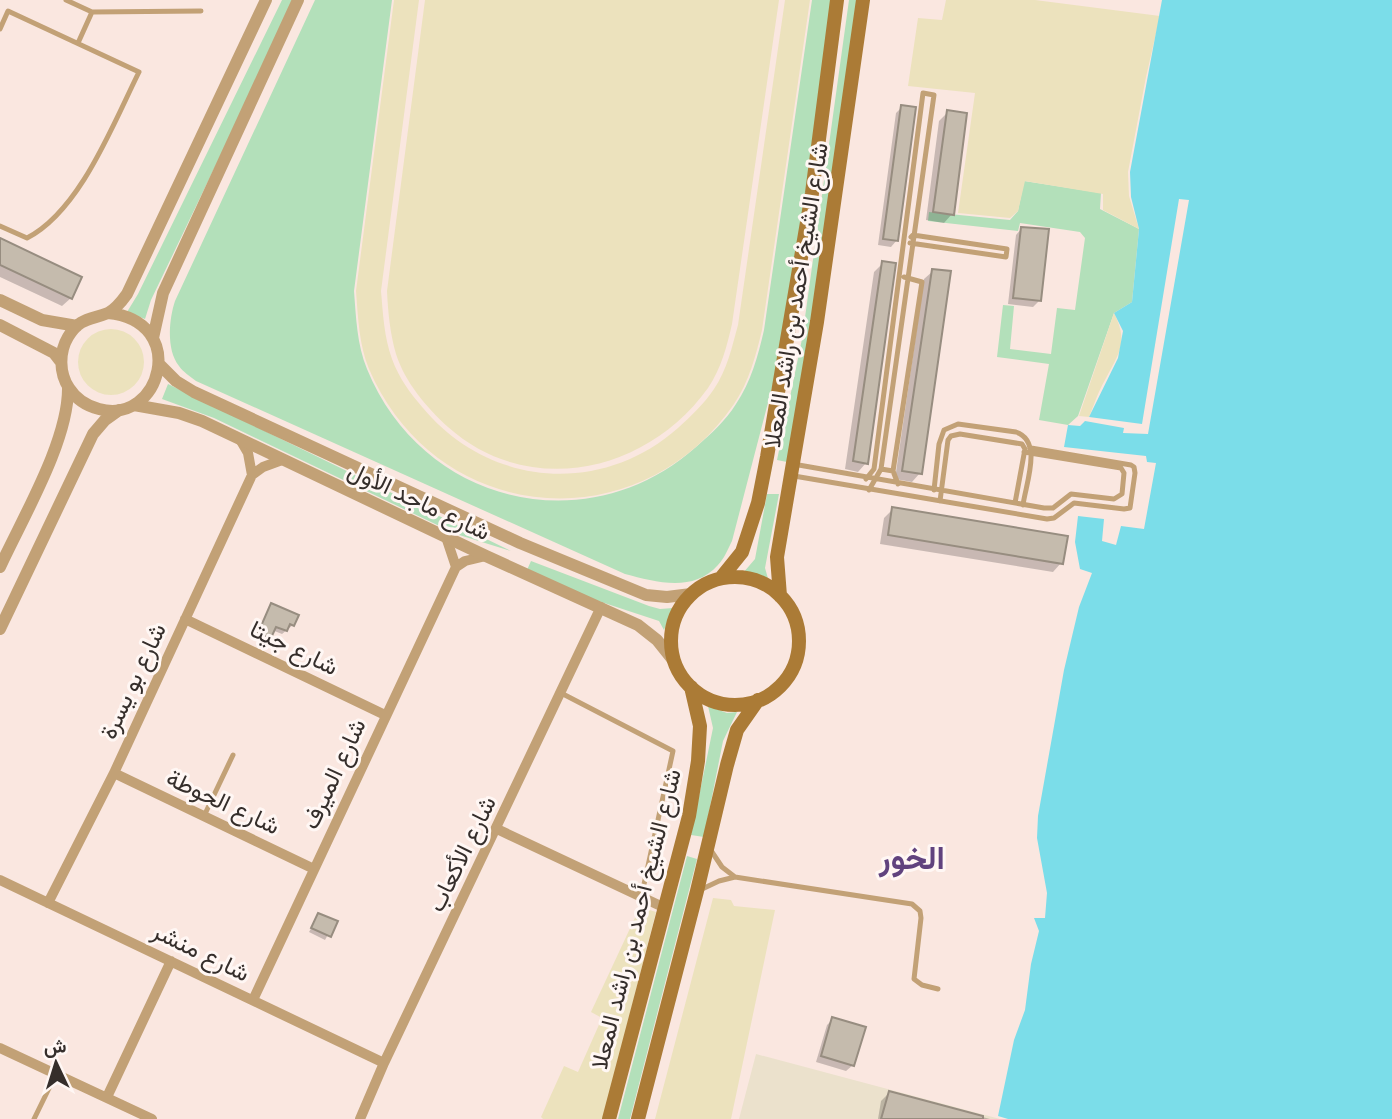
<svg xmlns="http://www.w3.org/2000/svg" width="1392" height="1119" viewBox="0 0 1392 1119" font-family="'Golos Text',Vazirmatn,sans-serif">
<rect width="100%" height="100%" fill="#fae7e0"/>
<!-- commercial -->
<path fill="#ebe1cc" d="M 756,1054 L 1000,1119 L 739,1119 Z"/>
<!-- green -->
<path fill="#b3e0ba" d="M 282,0 L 295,0 L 151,300 L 145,319 L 127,312 L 138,294 Z
M 315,0 L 392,0 L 354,291 C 356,317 357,345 367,369 C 422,504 587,544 696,447 C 711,434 726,420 736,404 C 751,382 758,356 764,330 L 812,0 L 832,0 L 790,318 L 732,541 C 728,549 724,559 718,565 C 693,593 656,582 625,574 L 196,381 C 190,376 183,372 179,366 C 166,350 169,319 175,301 Z
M 849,0 L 861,0 L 839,166 L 787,462 L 777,460 L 802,339 Z
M 1024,181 L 1101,193 L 1100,209 L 1139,229 L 1132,302 L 1114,313 L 1078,416 L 1068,425 L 1039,420 L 1049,364 L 997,357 L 1003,305 L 1014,306 L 1010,349 L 1051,354 L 1057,308 L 1075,310 L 1085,238 L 1080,232 L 1020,223 L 1018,231 L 928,221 L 929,212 L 1010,220 L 1018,211 Z
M 168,384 L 511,551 L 456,534 L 214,418 L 162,399 Z
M 767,494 L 779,494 L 765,568 L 769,582 L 752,574 L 743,573 L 755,559 Z
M 531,561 L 649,606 L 660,609 L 673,608 L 664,630 L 659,621 L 583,596 L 527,570 Z
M 708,706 L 727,713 L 737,712 L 723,741 L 704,837 L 691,835 L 713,728 Z
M 687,856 L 697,859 L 630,1119 L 618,1119 Z"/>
<!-- sand -->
<path fill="#ece2bd" d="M 394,0 L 419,0 L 381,291 C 383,314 384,337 392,359 C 399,378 410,393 423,408 C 488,486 600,497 678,428 C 690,417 704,404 714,389 C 727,370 732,347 738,325 L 785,0 L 810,0 L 762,330 C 756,355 749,382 734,404 C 638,544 436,525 369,369 C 359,345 358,317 356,291 Z
M 425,0 L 779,0 L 732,324 C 727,346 721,369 708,388 C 647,473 529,499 448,427 C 426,407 405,382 396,354 C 390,333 388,312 387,291 Z
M 946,0 L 1035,0 L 1160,16 L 1146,77 L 1128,172 L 1129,196 L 1139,229 L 1103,210 L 1103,194 L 1025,181 L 1018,211 L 1010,218 L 958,213 L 975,93 L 908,86 L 918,18 L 942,20 Z
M 1114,313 C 1129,343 1119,353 1105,380 C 1098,392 1094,405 1089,417 L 1079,416 Z
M78 362a33 33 0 1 1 66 0a33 33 0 1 1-66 0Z
M 713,898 L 731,900 L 734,906 L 775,910 L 731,1119 L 655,1119 Z
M 640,907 L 656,912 L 603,1119 L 543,1119 L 541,1117 L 564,1066 L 578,1072 L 602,1018 L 591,1012 Z"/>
<!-- water -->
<path fill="#7bdde9" d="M 1162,0 L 1392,0 L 1392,1119 L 1008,1119 L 998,1116 L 1014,1040 L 1025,1010 L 1031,964 L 1039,931 L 1034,918 L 1045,918 L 1047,893 L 1037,838 L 1038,816 L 1064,670 L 1079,607 L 1092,573 L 1080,569 L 1075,542 L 1078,516 L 1104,519 L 1102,541 L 1116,545 L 1121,526 L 1144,529 L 1156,463 L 1147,462 L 1146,456 L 1064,447 L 1068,425 L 1080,426 L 1085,421 L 1124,428 L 1123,433 L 1148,434 L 1189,200 L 1179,199 L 1142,424 L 1089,417 L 1118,358 L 1123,331 L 1114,313 L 1132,302 L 1139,229 L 1131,197 L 1130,172 Z"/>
<!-- shadow -->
<path fill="#0003" d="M 902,107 L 897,240 L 891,247 L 878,245 L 896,113 Z
M 948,112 L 952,214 L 944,223 L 926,220 L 939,121 Z
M 1022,228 L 1039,301 L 1033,307 L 1008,304 L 1016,235 Z
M 0,240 L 71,298 L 62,306 L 0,277 Z
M 883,263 L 866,463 L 858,472 L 845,469 L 874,272 Z
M 933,271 L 920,473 L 912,482 L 895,479 L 924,279 Z
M 893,509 L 1061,563 L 1053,572 L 880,544 L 884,518 Z
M 271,605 L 293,625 L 282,634 L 272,630 L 266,641 L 255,637 Z
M 319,915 L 335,922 L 325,940 L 309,932 Z
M 833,1019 L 853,1065 L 846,1071 L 816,1062 L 827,1025 Z
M 889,1093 L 990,1119 L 878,1119 L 881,1101 Z"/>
<!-- building -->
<path fill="#c5bbad" stroke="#978d80" stroke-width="2" d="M 901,105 L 916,107 L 898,241 L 883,239 Z
M 947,110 L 967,113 L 954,215 L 933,212 Z
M 1021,227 L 1049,229 L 1041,301 L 1013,298 Z
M 0,238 L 82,277 L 72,299 L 0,265 Z
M 882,261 L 896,263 L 868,464 L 853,461 Z
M 932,269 L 951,271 L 922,474 L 902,471 Z
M 892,507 L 1068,536 L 1063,564 L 888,535 Z
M 271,603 L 299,615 L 294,626 L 290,624 L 287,631 L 276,627 L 271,638 L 258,633 Z
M 318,913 L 338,921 L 331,937 L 311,928 Z
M 832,1017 L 866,1027 L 854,1066 L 821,1056 Z
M 889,1091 L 983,1116 L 983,1119 L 881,1119 Z"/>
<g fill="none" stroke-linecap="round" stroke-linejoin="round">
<!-- service -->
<path stroke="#c2a176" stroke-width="5" d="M 66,0 L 92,12 L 78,43
M 92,12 L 201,11
M 0,29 L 8,11 L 139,72 C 113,124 80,211 27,238 L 0,226
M 910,243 L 1006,257 L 1007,249 L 913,235 L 911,237
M 793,464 L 1044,508 L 1053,508 L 1071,494 L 1114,499 L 1122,494 L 1124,473 L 1121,468 L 1024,452
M 794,476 L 1047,519 L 1054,518 L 1074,503 L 1124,509 L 1130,508 L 1135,473 L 1134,467 L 1131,465 L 1031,448
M 866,479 L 874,469 L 923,93 L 934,95 L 881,469
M 898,484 L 893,471 L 922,282 L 904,277
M 869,490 L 881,469 L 893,471
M 934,490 L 939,444 L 944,430 L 958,424 L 1016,432 C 1043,441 1026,483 1023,505
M 940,501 L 948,440 L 951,436 L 960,434 L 1022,444 L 1025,449 L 1015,503
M 561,693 L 673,751 L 641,898
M 204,816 L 233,755
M 710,849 L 722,867 L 735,877
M 700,890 L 719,881 L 735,877 L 912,904 L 920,911 L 921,918 L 914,979 L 922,985 L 938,989
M 34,1119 L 56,1074"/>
<!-- minor -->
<path stroke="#c2a176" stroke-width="10" d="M 241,441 L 248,453 L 252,475
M 446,537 L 456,567
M 185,619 L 385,715
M 114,773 L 314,869
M 497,829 L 665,908
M 0,880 L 384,1063
M 48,903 L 114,773 L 252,475 L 263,467 L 282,460
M 253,1000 L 456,567 L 465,561 L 486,556
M 0,1048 L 152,1119
M 107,1097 L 171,961
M 360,1119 L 384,1063 L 601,607"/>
<!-- tertiary -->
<path stroke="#c2a176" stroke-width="12" d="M 0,300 L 42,320 L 77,326
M 108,313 C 190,321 161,426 99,409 C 87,406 76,399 69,388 C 59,373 59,352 68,337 C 80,317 91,320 108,313 C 116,309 122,301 127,294 L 266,0
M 0,325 L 54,353 L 61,362
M 153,338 L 163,293 L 298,0
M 159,364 L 176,381 L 194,392 L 520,543 L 646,595 L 667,597 L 691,594
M 134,405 L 179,413 L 202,421 L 486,556 L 638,625 L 657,640 L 673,660
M 0,567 C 23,517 69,440 68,387
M 0,629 L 93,434 L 105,420 L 119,410"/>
<!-- secondary -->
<path stroke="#ab7b36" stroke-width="14" d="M671 641a64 64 0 1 1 128 0a64 64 0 1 1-128 0Z
M 721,578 L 742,552 L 758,503 L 767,457 L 812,193 L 837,0
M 780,596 L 777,557 L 817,322 L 863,0
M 609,1119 L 689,816 L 698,761 L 700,726 L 691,687
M 638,1119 L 697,891 L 727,765 L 737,730 L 758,700"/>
</g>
<g text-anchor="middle" stroke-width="6" stroke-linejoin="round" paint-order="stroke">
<!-- street labels -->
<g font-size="24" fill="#352e2b" stroke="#fff7f4">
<text transform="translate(796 295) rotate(-81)" y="8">شارع الشيخ أحمد بن راشد المعلا</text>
<text transform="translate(419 501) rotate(25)" y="8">شارع ماجد الأول</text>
<text transform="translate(294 648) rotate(26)" y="8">شارع جيتا</text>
<text transform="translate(133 681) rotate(-65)" y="8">شارع بو يسرة</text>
<text transform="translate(334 774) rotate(-65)" y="8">شارع الميرف</text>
<text transform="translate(223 802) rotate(25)" y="8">شارع الحوطة</text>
<text transform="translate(462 854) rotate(-64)" y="8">شارع الأكعاب</text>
<text transform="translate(636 919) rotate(-76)" y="8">شارع الشيخ أحمد بن راشد المعلا</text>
<text transform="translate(201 952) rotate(26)" y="8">شارع منشر</text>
</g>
<!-- district labels -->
<g font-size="32" font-weight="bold" fill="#60427e" stroke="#fff7f4">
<text x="912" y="869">الخور</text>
</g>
</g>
<!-- north arrow -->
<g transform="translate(56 1063) rotate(356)" stroke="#fff7f4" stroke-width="5" paint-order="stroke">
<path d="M0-5L12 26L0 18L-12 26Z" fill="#352e2b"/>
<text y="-10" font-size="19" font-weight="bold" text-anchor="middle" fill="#352e2b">ش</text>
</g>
</svg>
